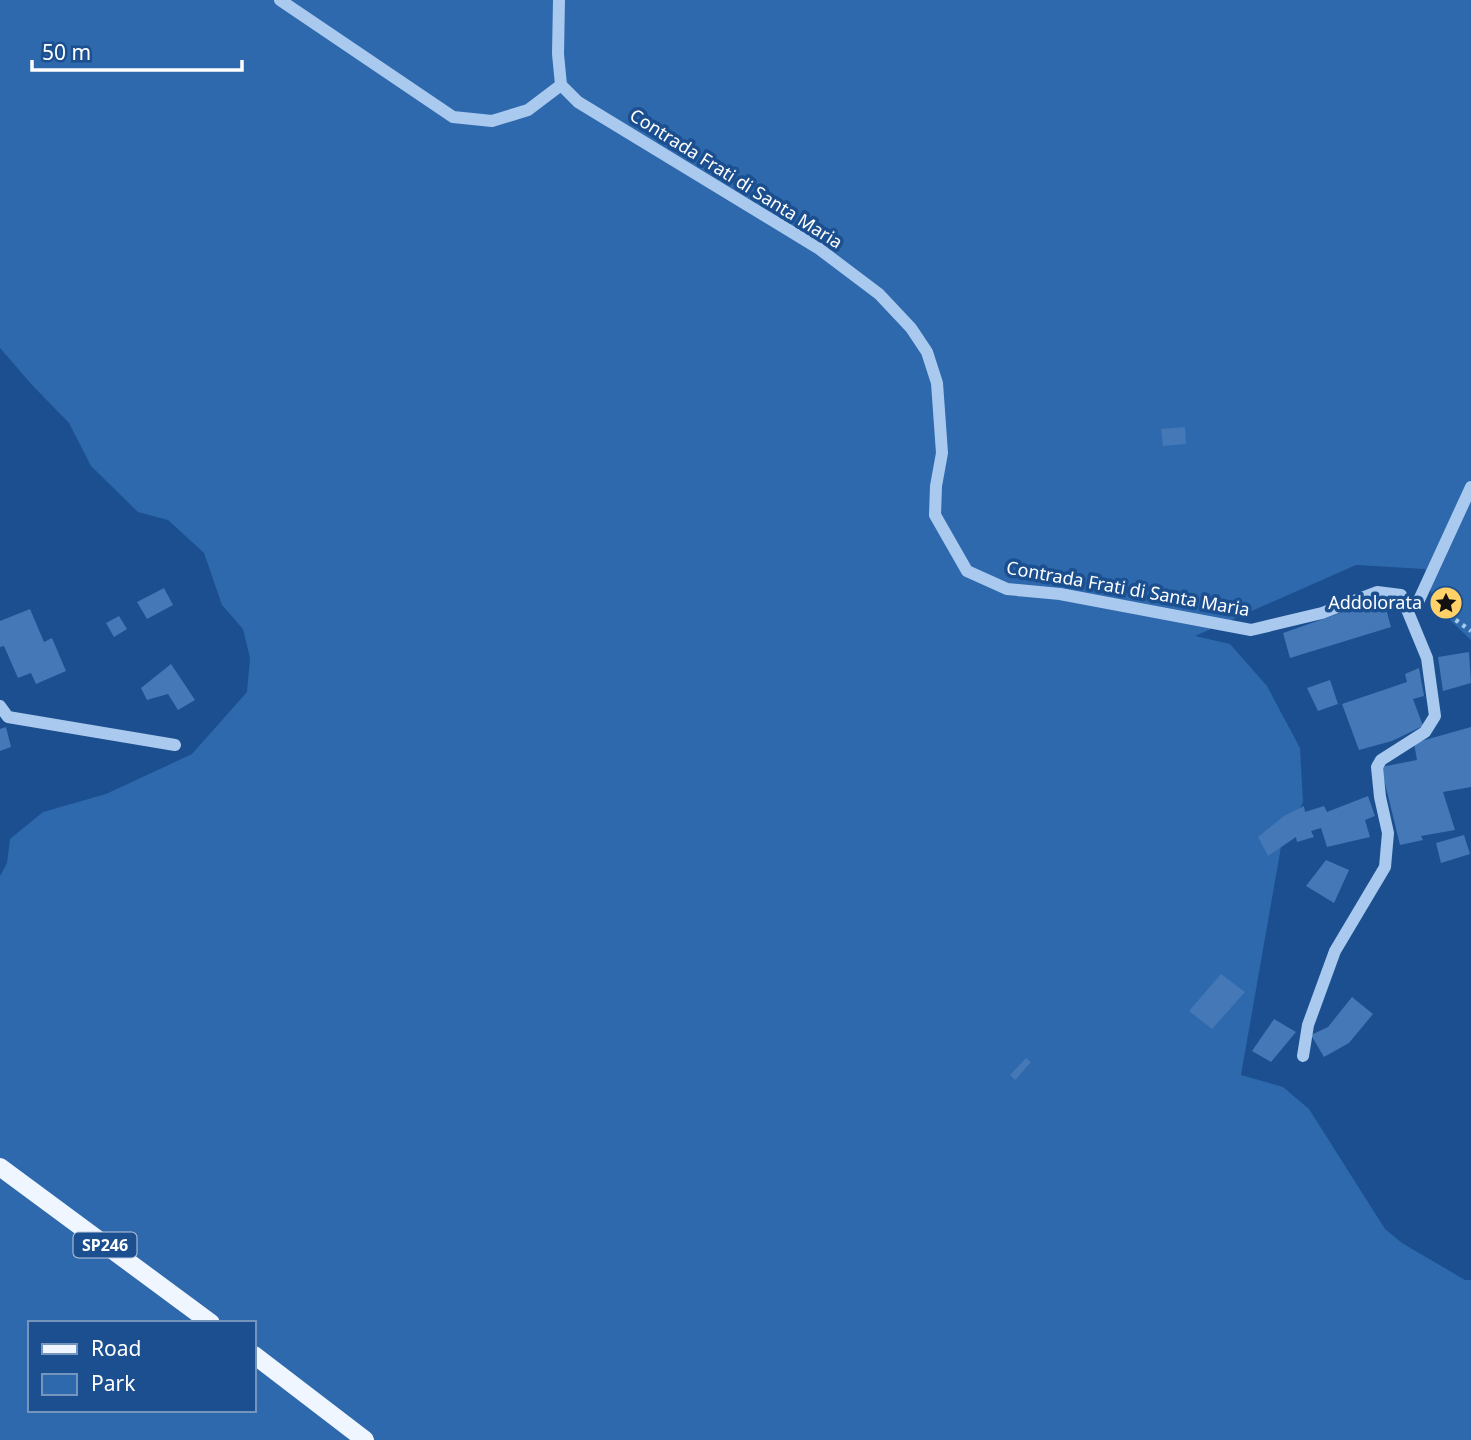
<svg xmlns="http://www.w3.org/2000/svg" width="1471" height="1440" viewBox="0 0 1471 1440" font-family="'Noto Sans',sans-serif">
<rect width="100%" height="100%" fill="#1b4f8f"/>
<!-- green -->
<path fill="#2e69ad" fill-rule="evenodd" d="M 0,0 L 1471,0 L 1471,640 L 1435,606 L 1425,569 L 1356,565 L 1195,636 L 1230,644 L 1267,686 L 1300,748 L 1303,802 L 1281,847 L 1241,1075 L 1283,1087 L 1309,1109 L 1385,1229 L 1402,1243 L 1465,1280 L 1471,1280 L 1471,1440 L 0,1440 L 0,876 L 7,863 L 10,839 L 43,812 L 106,794 L 192,754 L 247,692 L 250,658 L 243,629 L 222,605 L 204,553 L 168,520 L 138,512 L 91,466 L 69,423 L 33,386 L 0,348 ZM 30,1323 L 254,1323 L 254,1410 L 30,1410 Z"/>
<!-- building -->
<path fill="#4478b7" d="M 1185,427 L 1186,444 L 1163,446 L 1161,429 Z
M 164,588 L 173,605 L 147,619 L 137,602 Z
M 1383,598 L 1391,627 L 1290,658 L 1283,633 Z
M 30,609 L 44,642 L 52,638 L 66,671 L 36,684 L 31,673 L 18,678 L 4,646 L 0,647 L 0,621 Z
M 119,616 L 127,629 L 114,637 L 106,623 Z
M 1469,652 L 1471,683 L 1443,691 L 1438,657 Z
M 171,664 L 195,700 L 178,710 L 168,694 L 147,700 L 141,688 Z
M 1419,668 L 1424,696 L 1413,699 L 1423,726 L 1392,741 L 1359,750 L 1342,704 L 1407,682 L 1405,674 Z
M 1330,680 L 1338,704 L 1318,711 L 1307,688 Z
M 6,727 L 11,747 L 0,751 L 0,729 Z
M 1471,727 L 1471,787 L 1443,792 L 1455,830 L 1421,836 L 1423,840 L 1400,845 L 1381,767 L 1417,760 L 1414,743 Z
M 1368,796 L 1375,816 L 1365,820 L 1370,837 L 1327,847 L 1321,828 L 1311,831 L 1314,837 L 1297,842 L 1296,837 L 1268,856 L 1258,837 L 1284,816 L 1304,806 L 1305,812 L 1324,806 L 1327,812 Z
M 1464,835 L 1470,854 L 1441,863 L 1436,843 Z
M 1326,860 L 1349,870 L 1334,903 L 1306,886 Z
M 1221,974 L 1245,992 L 1212,1029 L 1189,1011 Z
M 1352,997 L 1373,1014 L 1349,1043 L 1324,1057 L 1311,1035 L 1328,1027 Z
M 1274,1019 L 1296,1032 L 1271,1062 L 1252,1051 Z
M 1026,1058 L 1031,1062 L 1015,1080 L 1010,1075 Z"/>
<g fill="none" stroke-linecap="round" stroke-linejoin="round">
<!-- path -->
<path stroke="#a9c9ee" stroke-width="4.5" stroke-dasharray="3.5 5" stroke-linecap="butt" d="M 1435,605 L 1471,631"/>
<!-- minor -->
<path stroke="#a9c9ee" stroke-width="12" d="M 280,0 L 453,117 L 492,121 L 528,110 L 561,85
M 559,0 L 558,54 L 561,85
M 561,85 L 578,102 L 818,248 L 879,294 L 911,328 L 927,352 L 937,383 L 942,453 L 936,486 L 935,515 L 967,571 L 1007,589 L 1060,594 L 1251,630 L 1322,613 L 1377,592 L 1401,595 L 1427,658 L 1435,716 L 1425,732 L 1381,760 L 1377,767 L 1380,797 L 1388,833 L 1385,867 L 1335,951 L 1308,1025 L 1303,1056
M 1419,600 L 1471,487
M 0,706 L 8,717 L 175,745"/>
<!-- major -->
<path stroke="#f0f6ff" stroke-width="18" d="M 0,1167 L 211,1323
M 254,1355 L 365,1440"/>
</g>
<!-- icons -->
<defs>
<symbol id="sight-disc" viewBox="-11 -11 22 22"><circle r="9.5" fill="#ffd166" stroke="#1b4f8f"/><path d="M0-6L1.8-2.2L6-1.7L2.9 1.2L3.7 5.4L0 3.3L-3.7 5.4L-2.9 1.2L-6-1.7L-1.8-2.2Z" fill="#111"/></symbol>
</defs>
<g fill-rule="evenodd">
<use href="#sight-disc" x="1427" y="584" width="38" height="38"/>
</g>
<g text-anchor="middle" stroke-width="7" stroke-linejoin="round" paint-order="stroke">
<!-- shield labels -->
<rect fill="#1b4f8f" stroke="#bbcadd" stroke-width="2" x="73.5" y="1232.5" width="63" height="25" rx="5"/>
<g font-size="16" font-weight="bold" fill="#fff">
<text x="105" y="1251">SP246</text>
</g>
<!-- street labels -->
<g font-size="18" fill="#fff" stroke="#1b4f8f">
<text transform="translate(736 179) rotate(32)" y="6">Contrada Frati di Santa Maria</text>
<text transform="translate(1128 589) rotate(10)" y="6">Contrada Frati di Santa Maria</text>
</g>
<!-- poi labels -->
<g font-size="18" fill="#fff" stroke="#1b4f8f" text-anchor="end">
<text x="1422" y="609">Addolorata</text>
</g>
</g>
<!-- legend -->
<rect x="28" y="1321" width="228" height="91" fill="#1b4f8f" stroke="#7695bc" stroke-width="2"/>
<rect x="42" y="1344" width="35" height="10" fill="#f0f6ff" stroke="#7695bc" stroke-width="2"/>
<text x="91" y="1356" font-size="21" fill="#ffffff">Road</text>
<rect x="42" y="1374" width="35" height="21" fill="#2e69ad" stroke="#7695bc" stroke-width="2"/>
<text x="91" y="1391" font-size="21" fill="#ffffff">Park</text>
<!-- scale -->
<path d="M32 60v10h210v-10" fill="none" stroke="#ffffff" stroke-width="3.5"/>
<text x="42" y="60" font-size="21" fill="#ffffff" stroke="#1b4f8f" stroke-width="5" paint-order="stroke">50 m</text>
</svg>
